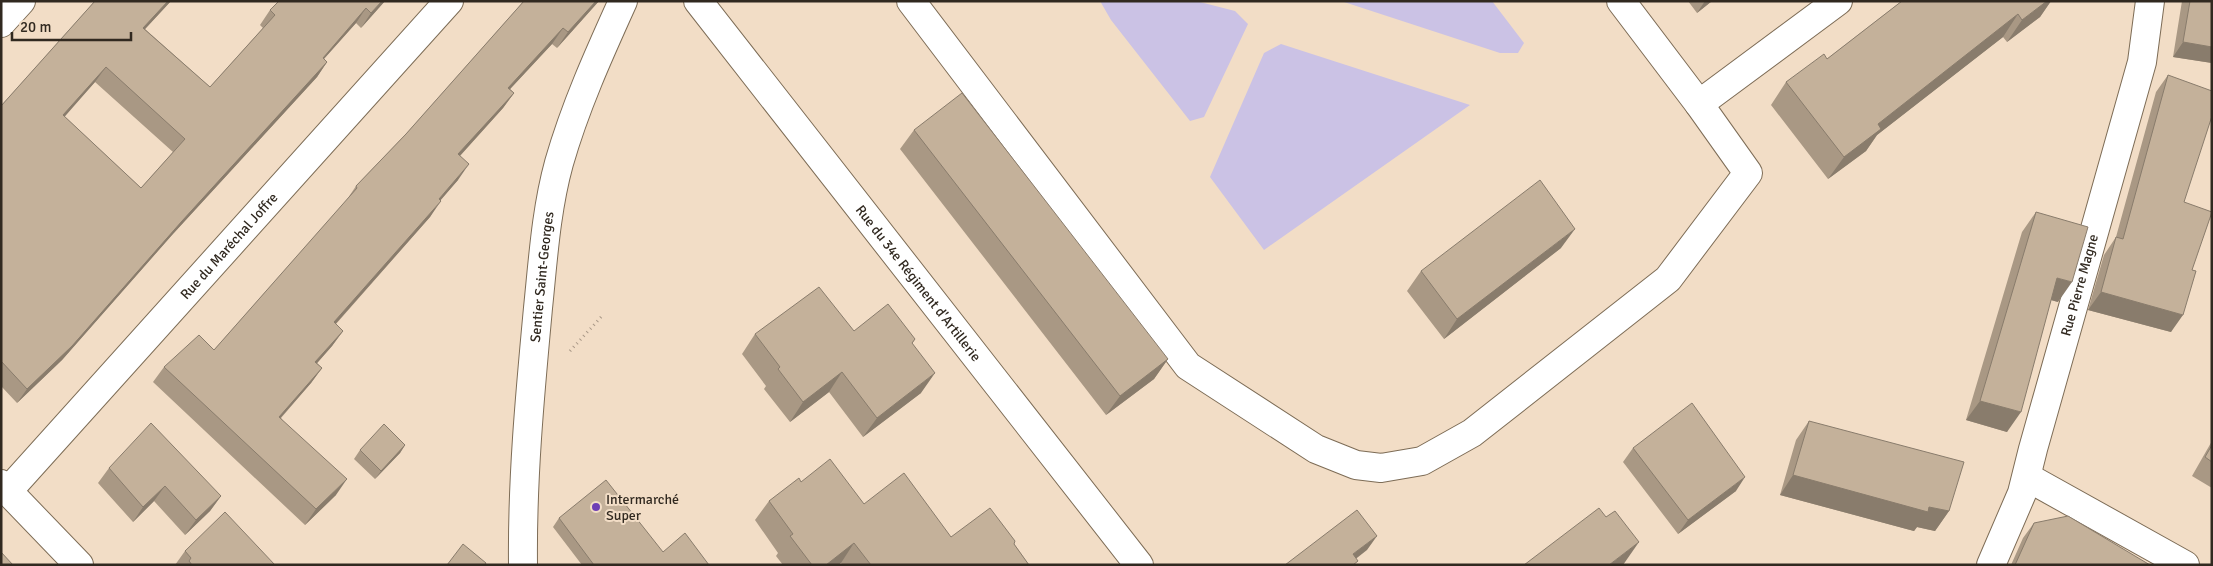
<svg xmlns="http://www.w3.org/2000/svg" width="2213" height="566" viewBox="0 0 2213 566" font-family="Signika,sans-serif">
<rect width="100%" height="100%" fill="#f2ddc6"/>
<!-- green -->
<path fill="#cbc2e5" d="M 1100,1 L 1196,1 L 1235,11 L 1248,24 L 1204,117 L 1190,121 L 1111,20 Z
M 1341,1 L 1492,1 L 1524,43 L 1518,53 L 1500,53 Z
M 1281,44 L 1470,105 L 1264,250 L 1210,177 L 1264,53 Z"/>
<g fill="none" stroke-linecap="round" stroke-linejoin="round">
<defs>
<g id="minor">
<path id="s1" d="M 698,1 L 1139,565"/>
<path d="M 911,1 L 1188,366 L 1316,449 L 1356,465 L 1381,468 L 1422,461 L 1472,433 L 1668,279 L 1748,173 L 1699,104 L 1621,1"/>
<path d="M 1,23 L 21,1"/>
<path d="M 1699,104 L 1838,1"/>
<path d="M 2027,477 L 2185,565"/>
<path d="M 1,484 L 79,565"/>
<path id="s2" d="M 8,491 L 449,1"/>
<path id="s3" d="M 523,565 C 522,479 530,394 538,308 C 543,260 546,210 559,163 C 575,107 599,54 623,1"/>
<path id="s4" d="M 1991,565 L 2022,493 L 2033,449 L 2142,62 L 2150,1"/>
</g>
</defs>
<!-- minor casing -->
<use href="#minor" stroke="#7d6c56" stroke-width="30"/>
<!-- path -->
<path stroke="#a99887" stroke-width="3" stroke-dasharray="1 4" stroke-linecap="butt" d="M 570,351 L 603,315"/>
<!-- minor -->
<use href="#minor" stroke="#fff" stroke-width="28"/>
</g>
<!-- wall -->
<path fill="#a99884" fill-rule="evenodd" d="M 95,1 L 171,1 L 145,29 L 210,87 L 263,28 L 260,25 L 270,10 L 385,1 L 361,28 L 356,23 L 324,59 L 327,62 L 317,77 L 172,235 L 62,360 L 17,403 L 1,386 L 1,106 ZM 95,82 L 173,152 L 141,188 L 64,116 Z
M 524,1 L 599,1 L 557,48 L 552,44 L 510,89 L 514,93 L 503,108 L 460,156 L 458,180 L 440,200 L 430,217 L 336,324 L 343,331 L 332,346 L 317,363 L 322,368 L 311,383 L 281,418 L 336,495 L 305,525 L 153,382 L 164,367 L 214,350 L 346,201 L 356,186 L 406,134 Z
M 1688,1 L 1712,1 L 1697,13 Z
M 1902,1 L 2051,1 L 2040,17 L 2007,42 L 2003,37 L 1877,135 L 1866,151 L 1828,179 L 1771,105 L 1786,82 L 1827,59 Z
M 2182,1 L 2212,1 L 2212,63 L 2173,57 Z
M 2168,75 L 2192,270 L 2171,332 L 2088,310 L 2104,255 L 2116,237 L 2156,92 Z
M 914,130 L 1168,359 L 1154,379 L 1106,415 L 900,149 Z
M 2036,212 L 2058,302 L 2051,300 L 2007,432 L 1966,420 L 2022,232 Z
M 1561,248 L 1444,339 L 1407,291 L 1421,271 Z
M 854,331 L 915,339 L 912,344 L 921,393 L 863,437 L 829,392 L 790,422 L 764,389 L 766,386 L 742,354 L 755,334 Z
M 1809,421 L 1949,511 L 1935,531 L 1917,527 L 1914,531 L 1780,495 L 1796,440 Z
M 2212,441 L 2212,488 L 2192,476 Z
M 405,445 L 400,453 L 375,479 L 354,459 L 360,450 Z
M 1633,448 L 1736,491 L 1678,534 L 1623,462 Z
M 109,468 L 221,496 L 210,511 L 185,535 L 154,501 L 133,522 L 98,483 Z
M 801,482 L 864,504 L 951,537 L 1014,544 L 1029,565 L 842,565 L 841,563 L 838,565 L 783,565 L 776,556 L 778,553 L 755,520 L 769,501 Z
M 559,518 L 663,552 L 709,565 L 582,565 L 553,527 Z
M 2034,523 L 2150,565 L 2011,565 L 2023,538 Z
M 185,551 L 275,565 L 175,565 Z"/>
<!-- shaded-wall -->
<path fill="#897c6c" d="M 168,1 L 171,1 L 133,42 L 143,28 Z
M 382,1 L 385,1 L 361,28 L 371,13 Z
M 596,1 L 599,1 L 557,48 L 568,32 Z
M 1705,1 L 1712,1 L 1697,13 Z
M 2047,1 L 2051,1 L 2040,17 L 2007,42 L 2022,20 Z
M 366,8 L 356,23 L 312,72 L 323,58 Z
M 2018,14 L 2003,37 L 1877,135 L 1866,151 L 1828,179 L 1844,157 L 1878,124 Z
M 563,28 L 552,44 L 497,103 L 508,88 Z
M 2183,42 L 2212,47 L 2212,63 L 2173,57 Z
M 327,62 L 317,77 L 172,235 L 62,360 L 17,403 L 27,389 Z
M 106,67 L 95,82 L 53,130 L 63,115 Z
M 514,93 L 503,108 L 447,170 L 458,154 Z
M 469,164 L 458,180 L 428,215 L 439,199 Z
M 441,201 L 430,217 L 323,338 L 334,322 Z
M 1575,229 L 1561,248 L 1444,339 L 1457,319 Z
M 2057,278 L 2072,282 L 2058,302 L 2044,298 Z
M 2101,292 L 2183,315 L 2171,332 L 2088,310 Z
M 343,331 L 332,346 L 304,378 L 315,362 Z
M 1168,359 L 1154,379 L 1106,415 L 1120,396 Z
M 322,368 L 311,383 L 268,432 L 279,417 Z
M 842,372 L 829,392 L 790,422 L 803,402 Z
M 935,373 L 921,393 L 863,437 L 877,418 Z
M 1980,401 L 2021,412 L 2007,432 L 1966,420 Z
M 405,445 L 400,453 L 375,479 L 381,471 Z
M 1793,475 L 1929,507 L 1949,511 L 1935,531 L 1917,527 L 1914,531 L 1780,495 Z
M 1745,477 L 1736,491 L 1678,534 L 1688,520 Z
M 347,479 L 336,495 L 305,525 L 316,509 Z
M 165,486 L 154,501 L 133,522 L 143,507 Z
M 221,496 L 210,511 L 185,535 L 196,520 Z
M 1377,536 L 1367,550 L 1348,565 L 1353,554 Z
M 1639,542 L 1623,565 L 1609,565 Z
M 854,543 L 841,563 L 838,565 L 826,565 Z"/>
<!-- building -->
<path fill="#c4b19a" stroke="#897c6c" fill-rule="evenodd" d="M 95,1 L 168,1 L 143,28 L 210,87 L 275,15 L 270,10 L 279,1 L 382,1 L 371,13 L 366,8 L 323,58 L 327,62 L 182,221 L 72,346 L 27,389 L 1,361 L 1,106 ZM 106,67 L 185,139 L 141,188 L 63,115 Z
M 524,1 L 596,1 L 568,32 L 563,28 L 508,88 L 514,93 L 458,154 L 469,164 L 439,199 L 441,201 L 334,322 L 343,331 L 315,362 L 322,368 L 279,417 L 347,479 L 316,509 L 164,367 L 199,335 L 214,350 L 357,188 L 356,186 L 406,134 Z
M 1902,1 L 2047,1 L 2022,20 L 2018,14 L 1878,124 L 1881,129 L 1844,157 L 1786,82 L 1824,54 L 1827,59 Z
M 2190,1 L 2212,1 L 2212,47 L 2183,42 Z
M 2168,75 L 2212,91 L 2212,116 L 2184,202 L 2212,212 L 2192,270 L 2196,271 L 2183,315 L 2101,292 L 2116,237 L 2123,239 Z
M 962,93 L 1168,359 L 1120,396 L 914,130 Z
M 1540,180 L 1575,229 L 1457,319 L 1421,271 Z
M 2036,212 L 2088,227 L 2072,282 L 2057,278 L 2021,412 L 1980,401 Z
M 819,287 L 854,331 L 888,304 L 915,339 L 912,343 L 935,373 L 877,418 L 842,372 L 803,402 L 778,369 L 780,367 L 755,334 Z
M 1692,403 L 1745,477 L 1688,520 L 1633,448 Z
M 1809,421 L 1964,462 L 1949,511 L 1929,507 L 1928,512 L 1793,475 Z
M 151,423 L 221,496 L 196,520 L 165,486 L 143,507 L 109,468 Z
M 384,424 L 405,445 L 381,471 L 360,450 Z
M 2212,445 L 2212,462 L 2205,457 Z
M 830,459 L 864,504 L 904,473 L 951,537 L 990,508 L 1015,541 L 1014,544 L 1029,565 L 871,565 L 854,543 L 826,565 L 812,565 L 790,536 L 793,534 L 769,501 L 799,478 L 801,482 Z
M 606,480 L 663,552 L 685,533 L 709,565 L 594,565 L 559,518 Z
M 1599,508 L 1606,517 L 1615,511 L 1639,542 L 1609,565 L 1524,565 Z
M 1357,510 L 1377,536 L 1353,554 L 1358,561 L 1353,565 L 1285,565 Z
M 225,512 L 275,565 L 192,565 L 189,561 L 191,558 L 185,551 Z
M 2068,516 L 2150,565 L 2015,565 L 2034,523 Z
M 463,544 L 486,563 L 485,565 L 447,565 Z
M 1,552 L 13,565 L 1,565 Z"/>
<!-- markers -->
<circle fill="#6d3eb5" stroke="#f2ddc6" stroke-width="2" cx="596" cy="507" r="5"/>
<g text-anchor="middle" stroke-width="4" stroke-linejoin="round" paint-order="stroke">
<!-- street labels -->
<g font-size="14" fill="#312920" stroke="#f2ddc6">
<text dy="5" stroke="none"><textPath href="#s2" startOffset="330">Rue du Maréchal Joffre</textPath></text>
<text dy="5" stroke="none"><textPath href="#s3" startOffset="289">Sentier Saint-Georges</textPath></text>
<text dy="5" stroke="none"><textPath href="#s1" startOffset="358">Rue du 34e Régiment d'Artillerie</textPath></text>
<text dy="5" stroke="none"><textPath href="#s4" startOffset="294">Rue Pierre Magne</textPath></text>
</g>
<!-- poi labels -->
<g font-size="14" fill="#312920" stroke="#f2ddc6" text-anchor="start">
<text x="606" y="504">Intermarché<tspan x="606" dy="16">Super</tspan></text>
</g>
</g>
<!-- border -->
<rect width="2213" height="566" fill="none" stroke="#312920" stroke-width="5"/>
<!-- scale -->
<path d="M12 32v8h119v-8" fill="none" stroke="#312920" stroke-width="2.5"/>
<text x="20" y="32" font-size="15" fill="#312920" stroke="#f2ddc6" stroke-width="4" paint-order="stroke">20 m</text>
</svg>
